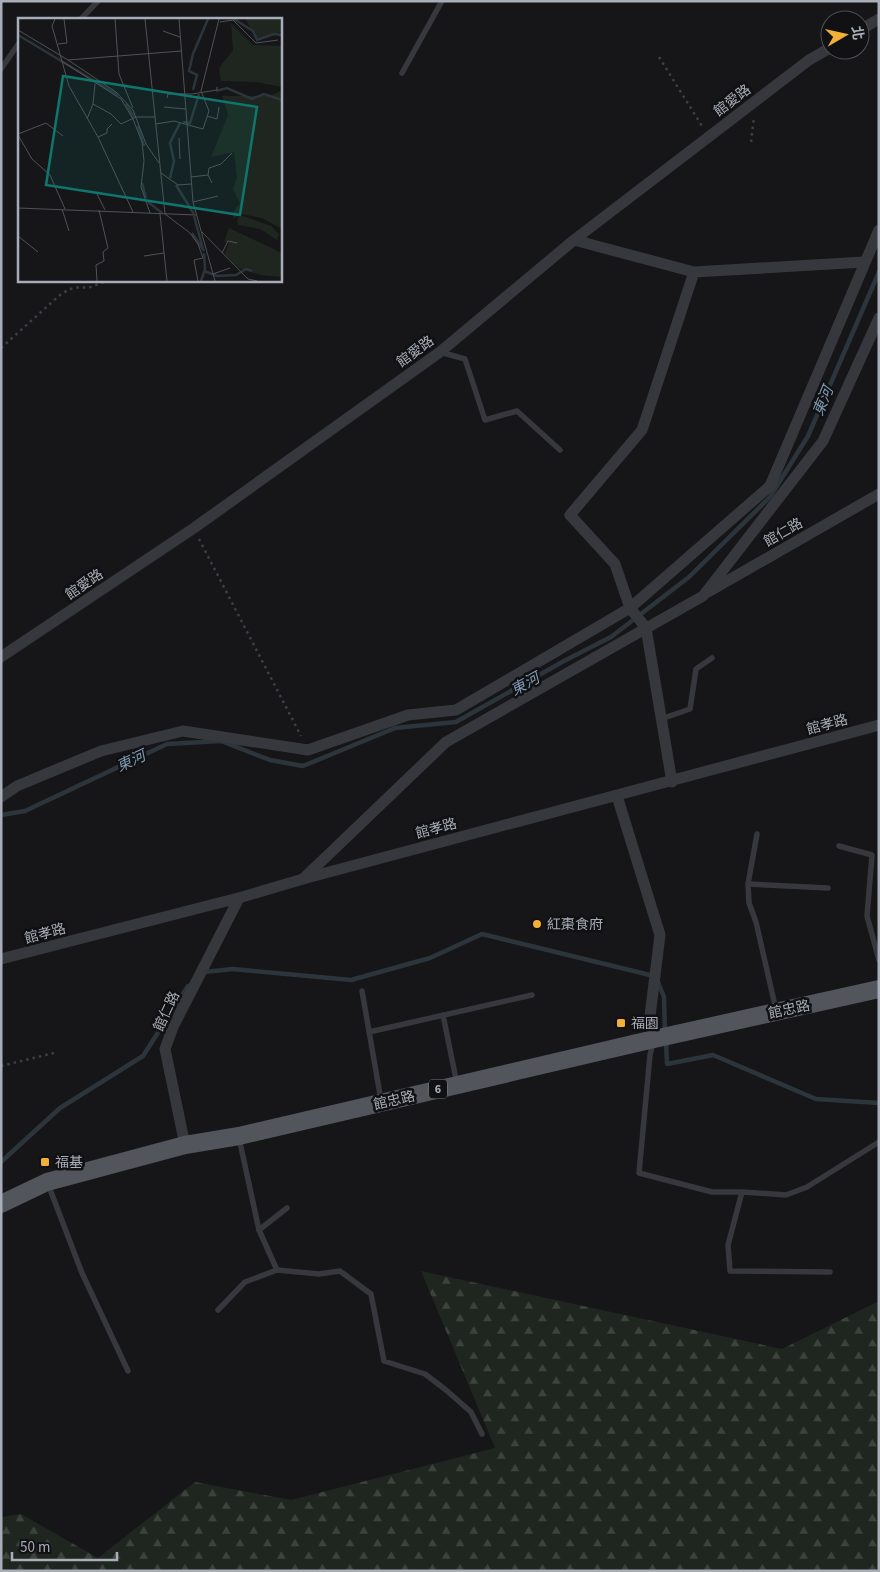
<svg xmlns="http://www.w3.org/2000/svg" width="880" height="1572" viewBox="0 0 880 1572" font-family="'Source Sans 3','Noto Sans TC',sans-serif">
<defs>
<pattern id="forest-firs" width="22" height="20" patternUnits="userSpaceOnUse" patternTransform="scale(1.25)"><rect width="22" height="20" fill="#1e261f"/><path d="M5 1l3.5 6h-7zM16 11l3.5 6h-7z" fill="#3c433d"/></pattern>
</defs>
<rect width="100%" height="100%" fill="#161618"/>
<!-- forest -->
<path fill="url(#forest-firs)" d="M 421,1271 L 782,1349 L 879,1301 L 879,1571 L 4,1571 L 1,1568 L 1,1517 L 21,1514 L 98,1558 L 195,1482 L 291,1500 L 495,1448 Z"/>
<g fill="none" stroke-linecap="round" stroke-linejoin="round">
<!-- stream -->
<path stroke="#2c353c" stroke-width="4.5" d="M 1,815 L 25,811 L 167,744 L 221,741 L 270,760 L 303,766 L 395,728 L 456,722 L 564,661 L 611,637 L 689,577 L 770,497 L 808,436 L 879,272
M 204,972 L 233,969 L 351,980 L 430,958 L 482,934 L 654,976
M 658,982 L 664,997 L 665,1033
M 666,1041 L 667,1064 L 713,1055 L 816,1099 L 879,1103
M 1,1162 L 60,1108 L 143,1056 L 188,986"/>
<!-- path -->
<path stroke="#3d3f44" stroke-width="2.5" stroke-dasharray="2.5 4" stroke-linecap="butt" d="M 659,57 L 702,126
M 751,142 L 754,117
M 1,348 L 61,294 L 70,289 L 80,287 L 88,288 L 109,280
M 199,539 L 301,736
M 1,1066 L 54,1053"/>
<!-- lane -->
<path stroke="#37383d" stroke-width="5.5" d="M 81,19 L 98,1
M 1,69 L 19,43
M 402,73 L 442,1
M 440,352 L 465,359 L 485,420 L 517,411 L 560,450
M 661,719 L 690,709 L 696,669 L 712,658
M 757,834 L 748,884 L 749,903 L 756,922 L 776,1010
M 839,846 L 872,855 L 867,916 L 879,960
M 748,884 L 828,888
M 362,991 L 381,1100
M 443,1015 L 457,1084
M 369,1032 L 532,995
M 653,1043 L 650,1055 L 639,1173 L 712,1192 L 742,1192 L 786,1195 L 807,1187 L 879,1142
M 239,1138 L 259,1230 L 277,1270
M 48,1184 L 82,1273 L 128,1371
M 742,1192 L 728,1245 L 730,1271 L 830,1272
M 259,1230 L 287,1208
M 218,1310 L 245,1282 L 277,1270 L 319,1274 L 340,1271 L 371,1294 L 384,1361 L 425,1374 L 446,1390 L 471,1412 L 482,1434"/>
<!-- street -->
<path stroke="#37383d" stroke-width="11" d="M 860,30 L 879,19
M 574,240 L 694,272 L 864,262
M 708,592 L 879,494
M 1,657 L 194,528 L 440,352 L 574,240 L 809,60 L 830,48
M 672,782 L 646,628 L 630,608 L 615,564 L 570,515 L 642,430 L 694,272
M 617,796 L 660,935 L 650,1016 L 654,1039
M 1,797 L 17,786 L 101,751 L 183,731 L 308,750 L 408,715 L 456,710 L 630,608 L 770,486 L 879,230
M 304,878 L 446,742 L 703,596 L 823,441 L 879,318
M 1,959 L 242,897 L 303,879 L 879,725
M 185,1145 L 165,1049 L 173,1027 L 239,898"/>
<!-- primary -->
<path stroke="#53555c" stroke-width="18" d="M 1,1204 L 47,1182 L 185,1145 L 239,1136 L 654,1039 L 879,989"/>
</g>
<!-- markers -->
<g fill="#f2b134" stroke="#111113" stroke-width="2">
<circle cx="537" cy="924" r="5"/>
<rect x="616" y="1018" width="10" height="10" rx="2.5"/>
<rect x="40" y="1157" width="10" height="10" rx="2.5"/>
</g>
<g text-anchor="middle" stroke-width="5" stroke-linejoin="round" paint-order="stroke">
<!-- shield labels -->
<rect fill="#111113" stroke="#7b7e86" stroke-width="1" x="429" y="1079.5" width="18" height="19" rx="4"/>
<g font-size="12" font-weight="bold" fill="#a8adb8">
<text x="438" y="1093">6</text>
</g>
<!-- street labels -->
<g font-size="14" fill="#a8adb8" stroke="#111113">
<text transform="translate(732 100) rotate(-37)" y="5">館愛路</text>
<text transform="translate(415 351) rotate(-36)" y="5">館愛路</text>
<text transform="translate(783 532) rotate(-30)" y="5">館仁路</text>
<text transform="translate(84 584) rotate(-34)" y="5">館愛路</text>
<text transform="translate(827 724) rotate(-15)" y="5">館孝路</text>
<text transform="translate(436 828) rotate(-15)" y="5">館孝路</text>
<text transform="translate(45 933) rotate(-15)" y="5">館孝路</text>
<text transform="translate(789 1009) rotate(-12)" y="5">館忠路</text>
<text transform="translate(166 1011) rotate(-65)" y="5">館仁路</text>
<text transform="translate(394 1100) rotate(-13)" y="5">館忠路</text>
</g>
<!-- poi labels -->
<g font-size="14" fill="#a8adb8" stroke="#111113" text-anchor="start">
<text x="547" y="929">紅棗食府</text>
<text x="631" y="1028">福園</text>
<text x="55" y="1167">福基</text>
</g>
<!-- water labels -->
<g font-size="15" font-style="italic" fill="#7f9bb3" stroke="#111113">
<text transform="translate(823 401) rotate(-67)" y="5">東河</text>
<text transform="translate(525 684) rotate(-29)" y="5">東河</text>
<text transform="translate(131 761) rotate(-25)" y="5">東河</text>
</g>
</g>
<!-- overview -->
<g transform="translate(18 18)">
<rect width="264" height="264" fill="#161618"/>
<path d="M 227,1 L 264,1 L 264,14 L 239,21 ZM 213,5 L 235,27 L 264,28 L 264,69 L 238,64 L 203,63 L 201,50 L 215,32 ZM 264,72 L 264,211 L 244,200 L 223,196 L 215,201 L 215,194 L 222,185 L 215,171 L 219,160 L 216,134 L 193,139 L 210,97 L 204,78 L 252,78 Z" fill="#1e261f"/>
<path d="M 225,198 L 253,208 L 261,216 L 259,222 L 242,211 L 220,207 L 219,200 ZM 211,210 L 264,235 L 264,259 L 242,257 L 220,250 L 207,236 L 211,224 L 206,224 Z" fill="#1e261f"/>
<path fill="none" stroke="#2c353c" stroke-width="2.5" d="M 216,1 L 235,13 L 239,22 L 256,16 L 264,17M 0,17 L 100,77M 175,72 L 179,57 L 171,53 L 175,36 L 190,1M 198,73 L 209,70 L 234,81 L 246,76 L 264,82M 108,86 L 116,99M 165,104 L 172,105 L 181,76M 120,108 L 126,128M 152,160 L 156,143 L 152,125 L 162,105M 124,165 L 128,180M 158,167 L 176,196M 130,184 L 144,195M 176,198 L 185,231M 174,215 L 186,233M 186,253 L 199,258 L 218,257 L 228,251 L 234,253M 183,263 L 187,251 L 186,235"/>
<path fill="none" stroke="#505258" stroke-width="1" d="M 37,1 L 34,8 L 51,68 L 80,119 L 115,194M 97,1 L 101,56 L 115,90M 127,1 L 147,196 L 172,215 L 180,226 L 185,240 L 176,242 L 180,263M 161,1 L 175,184 L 197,263M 202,4 L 215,2 L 238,25 L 260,22M 0,12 L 50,42 L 163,33M 145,13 L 162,19M 40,26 L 49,25 L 46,1M 50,42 L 98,74 L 115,92 L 128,126 L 141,145M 45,44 L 103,81 L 115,101 L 124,124 L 126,143 L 123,169 L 132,195M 149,80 L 150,76 L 174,76 L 199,72 L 199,69M 75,86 L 93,96 L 103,106 L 118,99 L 137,99M 146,89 L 168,91M 189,98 L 199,101 L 201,89M 69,101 L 75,86 L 77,66M 138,106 L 156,103 L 185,111 L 191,93 L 183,73 L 201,1M 0,116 L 28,105 L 45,118M 0,117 L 14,141 L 32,157 L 47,191M 80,119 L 89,115 L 89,111 L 94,106M 161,120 L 162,141M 143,155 L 160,167 L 173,166M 173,159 L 190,157M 194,165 L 190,157 L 191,150 L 203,146 L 214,135M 79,176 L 87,192M 175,184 L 200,178M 0,190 L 178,197M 44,191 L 51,213M 142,196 L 149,263M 184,214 L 230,261 L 239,263M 0,218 L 20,234M 204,235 L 210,223 L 219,225M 126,238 L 146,235M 195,256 L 212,250M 79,263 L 78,247 L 86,243 L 85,234 L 90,230 L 81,192"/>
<path fill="#0f766e" fill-opacity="0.15" stroke="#0f766e" stroke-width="2.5" d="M 45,58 L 239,89 L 222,197 L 28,167 Z"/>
<rect width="264" height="264" fill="none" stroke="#a8adb8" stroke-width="2.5"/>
</g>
<!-- border -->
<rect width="880" height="1572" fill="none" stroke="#a8adb8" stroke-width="5"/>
<!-- north arrow -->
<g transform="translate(845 35) rotate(81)"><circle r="24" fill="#111113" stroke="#4d4f55"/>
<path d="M0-4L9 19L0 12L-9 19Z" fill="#f2b134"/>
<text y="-8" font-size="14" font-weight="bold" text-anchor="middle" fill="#a8adb8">北</text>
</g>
<!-- scale -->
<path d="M12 1552v8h105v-8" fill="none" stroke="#a8adb8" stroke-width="2.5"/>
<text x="20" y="1552" font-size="15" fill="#a8adb8" stroke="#111113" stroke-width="4" paint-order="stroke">50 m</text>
</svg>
